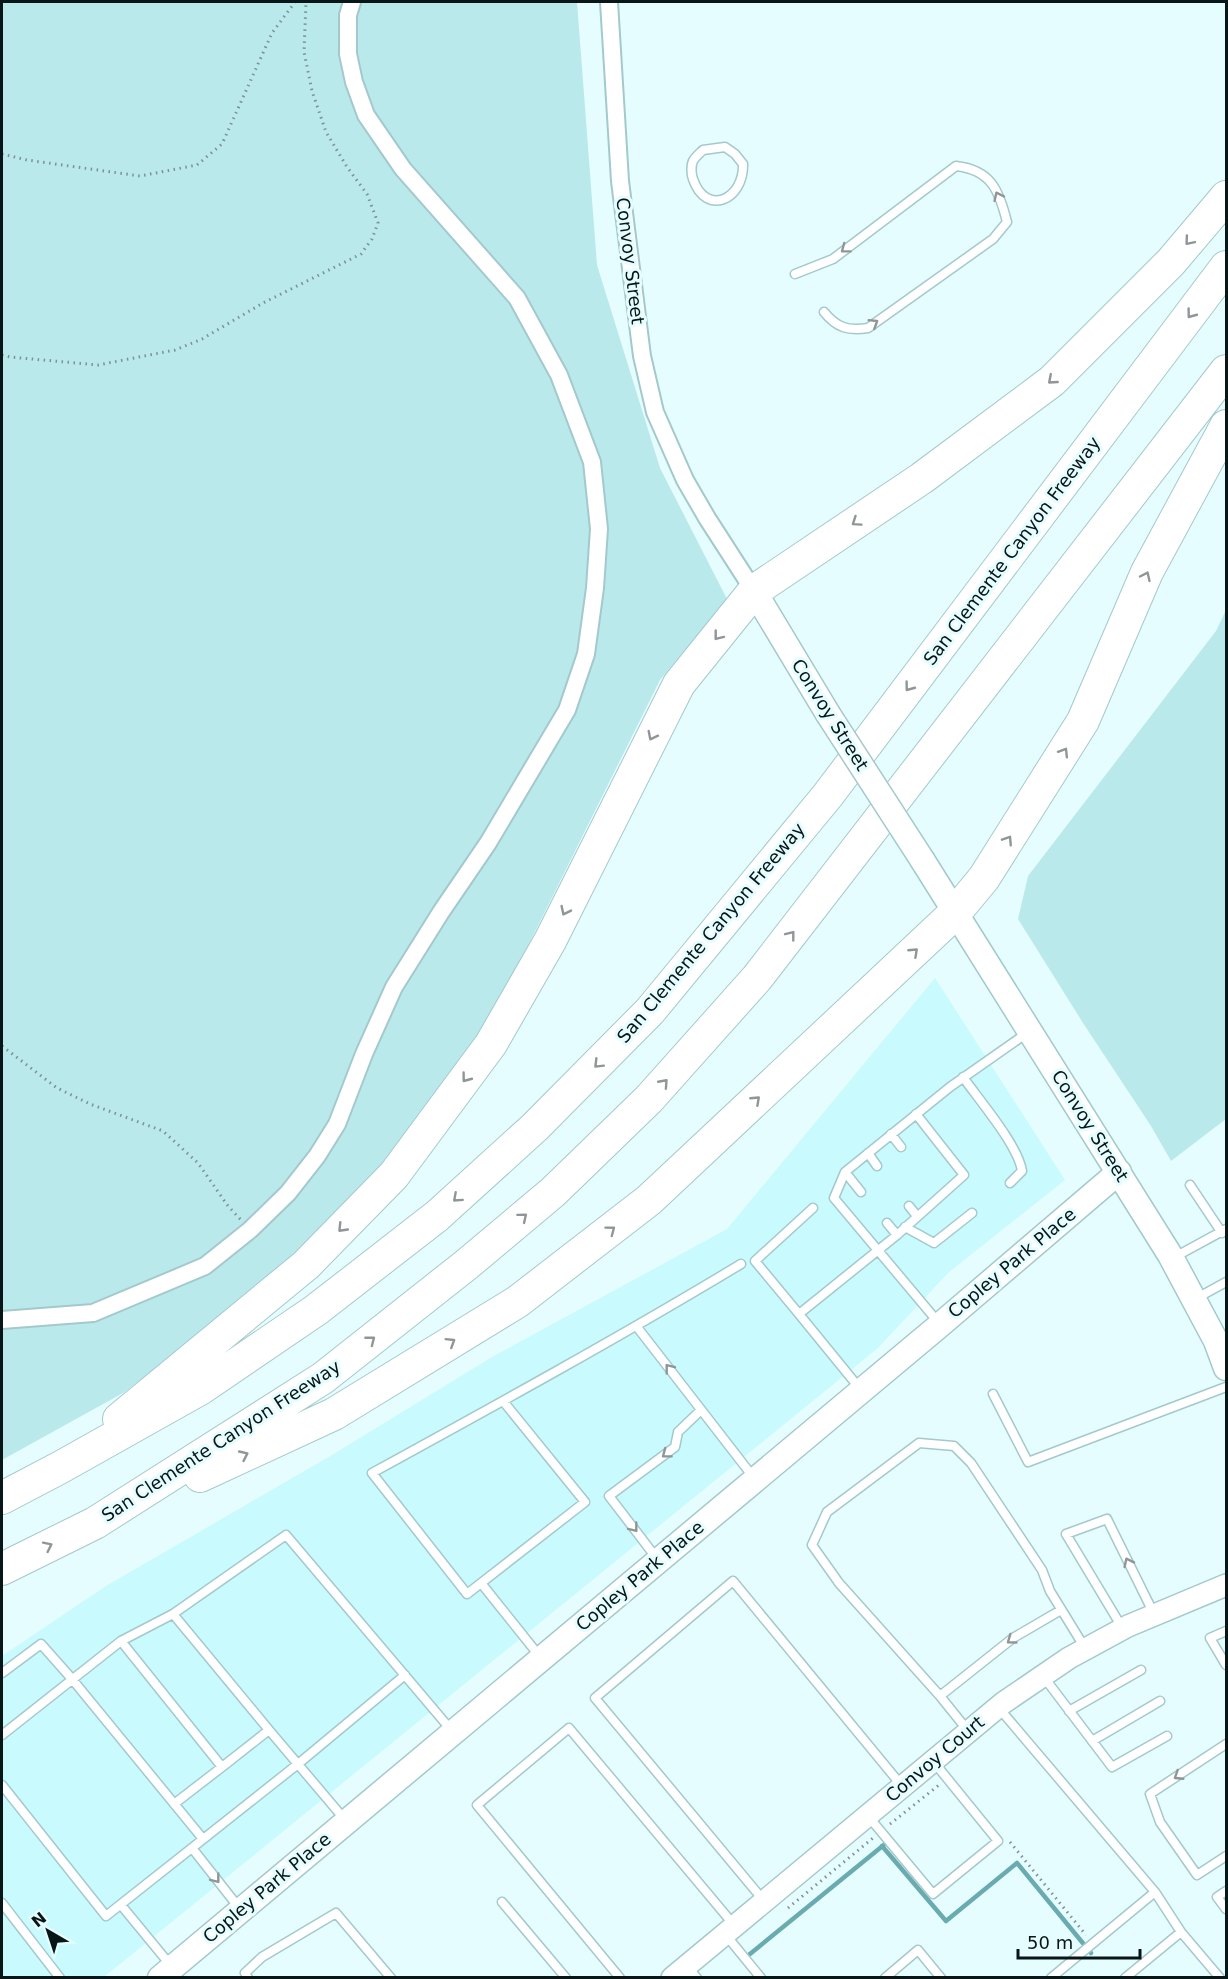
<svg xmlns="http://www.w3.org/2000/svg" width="1228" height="1979" viewBox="0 0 1228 1979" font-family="'DejaVu Sans',sans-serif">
<rect width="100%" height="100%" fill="#e6fdff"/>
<!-- built -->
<path fill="#c9fafe" d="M 935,978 L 1065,1180 L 948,1273 L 878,1348 L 104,1977 L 2,1978 L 2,1656 L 106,1586 L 332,1455 L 492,1357 L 727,1229 Z"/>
<!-- green -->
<path fill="#bae9ec" d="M 2,2 L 577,2 L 597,265 L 660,468 L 727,599 L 660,680 L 505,992 L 409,1142 L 271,1280 L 123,1393 L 2,1460 Z
M 1226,610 L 1226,1119 L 1171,1161 L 1151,1126 L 1083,1023 L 1018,919 L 1028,876 L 1216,631 Z"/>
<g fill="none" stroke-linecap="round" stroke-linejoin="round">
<!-- stream -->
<path stroke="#6aabb0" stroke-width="4.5" d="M 882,1846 L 946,1921 L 1017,1863 L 1091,1953
M 745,1958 L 885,1844"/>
<defs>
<path id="service" d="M 725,147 L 735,154 L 743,164 C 744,200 706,217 693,179 C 691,174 691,165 693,161 C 695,157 700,153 703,150 Z
M 795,274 L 833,259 L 956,166 C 991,170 999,190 1007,222 L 993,239 L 868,328 C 848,331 837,328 824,312
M 963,1077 C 979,1100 1018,1145 1022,1171 L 1010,1183
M 891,1134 L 901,1147
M 868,1153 L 877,1166
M 845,1172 L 861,1192
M 1190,1185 L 1222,1233
M 909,1206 L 917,1216
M 887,1223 L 897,1235
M 905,1227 L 934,1243 L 972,1213
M 1173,1258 L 1226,1229
M 1197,1298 L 1226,1282
M 799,1314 L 755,1261 L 813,1208
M 938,1322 L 834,1198 L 845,1172 L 950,1087 L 1027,1033
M 637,1327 L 754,1478
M 861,1390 L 799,1314 L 897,1235 L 964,1175 L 916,1114
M 993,1394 L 1028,1462 L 1226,1387
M 503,1401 L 585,1502 L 467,1594 L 372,1473 C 496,1405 620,1337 741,1264
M 658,1560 L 609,1496 L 675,1447 L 678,1432 L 701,1410
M 481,1583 L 541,1658
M 173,1614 L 269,1730
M 1123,1629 L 1066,1534 L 1107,1519 L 1154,1614
M 1226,1631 L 1210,1638 L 1226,1665
M 2,1673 L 41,1644 L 72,1679 L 203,1839
M 1043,1676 L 1112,1767 L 1167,1736
M 940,1696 L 839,1583 L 812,1545 L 827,1512 L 919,1443 L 954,1446 L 971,1463 L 1042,1570 L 1050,1591 L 1085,1648
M 998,1707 L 1155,1892 L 1051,1978
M 1069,1711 L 1141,1670
M 969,1732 L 940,1696 L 1013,1638 L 1061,1610
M 2,1735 L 121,1641
M 1092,1741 L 1160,1701
M 1226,1744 L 1150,1794 L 1160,1822 L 1197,1875 L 1226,1856
M 2,1785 L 106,1916 L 298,1764 L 405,1675
M 174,1804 L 222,1767
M 868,1816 L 933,1894 L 998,1841 L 933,1761
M 346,1821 L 269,1730 L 222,1767 L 121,1641 L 173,1614 L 286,1535 L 452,1731
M 192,1848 L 240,1909
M 1226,1891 L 1217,1897 L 1226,1909
M 1155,1892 L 1181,1932 L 1220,1978
M 764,1901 L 595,1698 L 733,1581 L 902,1786
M 502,1902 L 566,1978
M 2,1903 L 60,1978
M 121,1905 L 172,1967
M 725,1934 L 761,1978
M 687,1966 L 697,1978
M 248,1978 L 245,1973 L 262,1957 L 336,1913 L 391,1978
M 620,1978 L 477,1805 L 569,1728 L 734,1925
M 885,1978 L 918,1950 L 941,1978
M 1125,1978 L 1181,1932"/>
<path id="minor" d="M 609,2 L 620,181 L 642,356 L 655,412 L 685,480 L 707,518 L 754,591
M 2,1320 L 93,1313 L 205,1266 L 250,1230 L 288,1193 L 317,1156 L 337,1124 L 364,1054 L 394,987 L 441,912 L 488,843 L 567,710 L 586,654 L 595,588 L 599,529 L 592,462 L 559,375 L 517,298 L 403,169 L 366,115 L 354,82 L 348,54 L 348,15 L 352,2"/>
<path id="tertiary" d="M 672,1978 L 1003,1703 L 1069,1658 L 1128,1626 L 1226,1585"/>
<path id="secondary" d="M 754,591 L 828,714
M 923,861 L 1170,1255 L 1216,1341 L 1226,1368
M 160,1978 L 940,1325 L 1119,1172"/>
<path id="motorway" d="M 119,1419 L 306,1265 L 394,1175 L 491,1044 L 550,941 L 679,684 L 754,591 L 922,478 L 1052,381 L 1171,262 L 1226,197
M 200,1476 L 334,1414 L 517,1302 L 649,1200 L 955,913 L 984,878 L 1083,721 L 1147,572 L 1226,426
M 2,1498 L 61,1467 L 200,1389 L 316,1310 L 437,1216 L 535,1127 L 650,1011 L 828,795 L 1226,267
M 2,1569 L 95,1523 L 323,1378 L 466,1265 L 553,1192 L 649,1099 L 757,978 L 1226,371"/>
</defs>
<!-- service casing -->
<use href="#service" stroke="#a3c9cc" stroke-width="11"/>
<!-- minor casing -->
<use href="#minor" stroke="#a3c9cc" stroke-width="20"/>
<!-- tertiary casing -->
<use href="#tertiary" stroke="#a3c9cc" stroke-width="24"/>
<!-- secondary casing -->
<use href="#secondary" stroke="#a3c9cc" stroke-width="27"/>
<!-- motorway casing -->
<use href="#motorway" stroke="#a3c9cc" stroke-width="34"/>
<!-- path -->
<path stroke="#7e9193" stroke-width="3" stroke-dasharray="1.5 4.5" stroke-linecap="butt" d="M 2,154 L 27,160 L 140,176 L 197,165 L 222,144 L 272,33 L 295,2
M 2,355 L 10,357 L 98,365 L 175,350 L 202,339 L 263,303 L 361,254 L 372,239 L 378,223 L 367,194 L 347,167 L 326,132 L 312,91 L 304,52 L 306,2
M 2,1046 L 57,1088 L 90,1104 L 163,1131 L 198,1163 L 228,1206 L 241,1220
M 890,1824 L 939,1785
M 1010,1842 L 1086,1935
M 788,1908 L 873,1838"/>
<!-- service -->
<use href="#service" stroke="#fff" stroke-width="8"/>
<!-- minor -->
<use href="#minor" stroke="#fff" stroke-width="16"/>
<!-- tertiary -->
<use href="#tertiary" stroke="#fff" stroke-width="21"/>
<!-- secondary -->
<use href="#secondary" stroke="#fff" stroke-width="24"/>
<!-- motorway -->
<use href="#motorway" stroke="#fff" stroke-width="32"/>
<defs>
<path id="secondary-bridge" d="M 828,714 L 923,861"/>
</defs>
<!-- secondary-bridge casing -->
<use href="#secondary-bridge" stroke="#a3c9cc" stroke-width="27" stroke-linecap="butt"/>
<!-- secondary-bridge -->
<use href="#secondary-bridge" stroke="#fff" stroke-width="24"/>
</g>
<!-- one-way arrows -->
<defs><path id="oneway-chevron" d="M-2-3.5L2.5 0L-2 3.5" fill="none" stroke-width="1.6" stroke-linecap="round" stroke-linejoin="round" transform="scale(1.5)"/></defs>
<g stroke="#909697">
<use href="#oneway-chevron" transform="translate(998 196) rotate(-115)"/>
<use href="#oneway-chevron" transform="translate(1189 241) rotate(130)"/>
<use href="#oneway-chevron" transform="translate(845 249) rotate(143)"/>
<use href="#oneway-chevron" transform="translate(1191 314) rotate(127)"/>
<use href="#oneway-chevron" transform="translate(874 323) rotate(-32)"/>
<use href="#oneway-chevron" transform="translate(1052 380) rotate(139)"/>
<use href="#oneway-chevron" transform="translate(856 522) rotate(146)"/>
<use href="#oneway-chevron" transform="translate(1146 576) rotate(-65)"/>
<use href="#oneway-chevron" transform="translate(718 636) rotate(128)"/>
<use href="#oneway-chevron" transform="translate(909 687) rotate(127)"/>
<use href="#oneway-chevron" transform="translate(652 736) rotate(117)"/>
<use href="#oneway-chevron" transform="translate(1064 752) rotate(-58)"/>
<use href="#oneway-chevron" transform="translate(1008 840) rotate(-57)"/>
<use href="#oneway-chevron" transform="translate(565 911) rotate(116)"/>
<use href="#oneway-chevron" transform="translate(791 935) rotate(-52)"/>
<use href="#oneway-chevron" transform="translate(914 952) rotate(-43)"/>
<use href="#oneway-chevron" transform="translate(598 1064) rotate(135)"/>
<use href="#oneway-chevron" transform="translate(466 1078) rotate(127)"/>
<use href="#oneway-chevron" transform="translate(664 1083) rotate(-48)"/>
<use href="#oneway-chevron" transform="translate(756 1100) rotate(-43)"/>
<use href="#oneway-chevron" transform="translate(457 1198) rotate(138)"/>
<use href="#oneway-chevron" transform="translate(523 1217) rotate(-40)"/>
<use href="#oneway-chevron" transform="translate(342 1228) rotate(134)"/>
<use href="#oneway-chevron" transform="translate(611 1230) rotate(-37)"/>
<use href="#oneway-chevron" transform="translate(371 1340) rotate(-38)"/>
<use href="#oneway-chevron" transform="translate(451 1342) rotate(-32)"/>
<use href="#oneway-chevron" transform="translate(669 1368) rotate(-128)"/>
<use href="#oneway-chevron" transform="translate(666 1454) rotate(143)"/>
<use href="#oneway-chevron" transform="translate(244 1455) rotate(-25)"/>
<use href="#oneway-chevron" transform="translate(634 1528) rotate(52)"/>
<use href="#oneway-chevron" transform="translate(48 1546) rotate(-26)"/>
<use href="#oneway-chevron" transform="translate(1128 1562) rotate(-116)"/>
<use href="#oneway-chevron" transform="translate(1011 1640) rotate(144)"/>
<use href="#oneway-chevron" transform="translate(1178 1776) rotate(147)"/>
<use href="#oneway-chevron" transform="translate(216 1879) rotate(52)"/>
</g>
<g text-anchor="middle" stroke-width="6" stroke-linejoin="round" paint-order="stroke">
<!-- street labels -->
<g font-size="18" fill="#081617" stroke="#e6fdff">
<text transform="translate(630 261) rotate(83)" y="6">Convoy Street</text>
<text transform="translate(1012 551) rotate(-53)" y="6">San Clemente Canyon Freeway</text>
<text transform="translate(830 715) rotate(58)" y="6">Convoy Street</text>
<text transform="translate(711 933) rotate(-50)" y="6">San Clemente Canyon Freeway</text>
<text transform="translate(1090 1126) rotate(58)" y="6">Convoy Street</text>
<text transform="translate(1012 1263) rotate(-40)" y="6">Copley Park Place</text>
<text transform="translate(221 1441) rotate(-33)" y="6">San Clemente Canyon Freeway</text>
<text transform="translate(640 1576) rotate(-40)" y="6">Copley Park Place</text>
<text transform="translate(935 1759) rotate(-40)" y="6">Convoy Court</text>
<text transform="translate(267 1888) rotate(-40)" y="6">Copley Park Place</text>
</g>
</g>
<!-- border -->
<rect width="1228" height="1979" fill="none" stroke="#081617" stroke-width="6"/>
<!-- north arrow -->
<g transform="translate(48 1931) rotate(321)" stroke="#e6fdff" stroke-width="4.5" paint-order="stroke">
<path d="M0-4.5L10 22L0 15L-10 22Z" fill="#081617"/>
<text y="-9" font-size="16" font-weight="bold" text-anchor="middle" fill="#081617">N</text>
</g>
<!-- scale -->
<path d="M1018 1949v9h122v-9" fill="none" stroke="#081617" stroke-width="3"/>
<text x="1027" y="1949" font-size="18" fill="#081617" stroke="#e6fdff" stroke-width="4.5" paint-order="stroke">50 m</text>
</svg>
